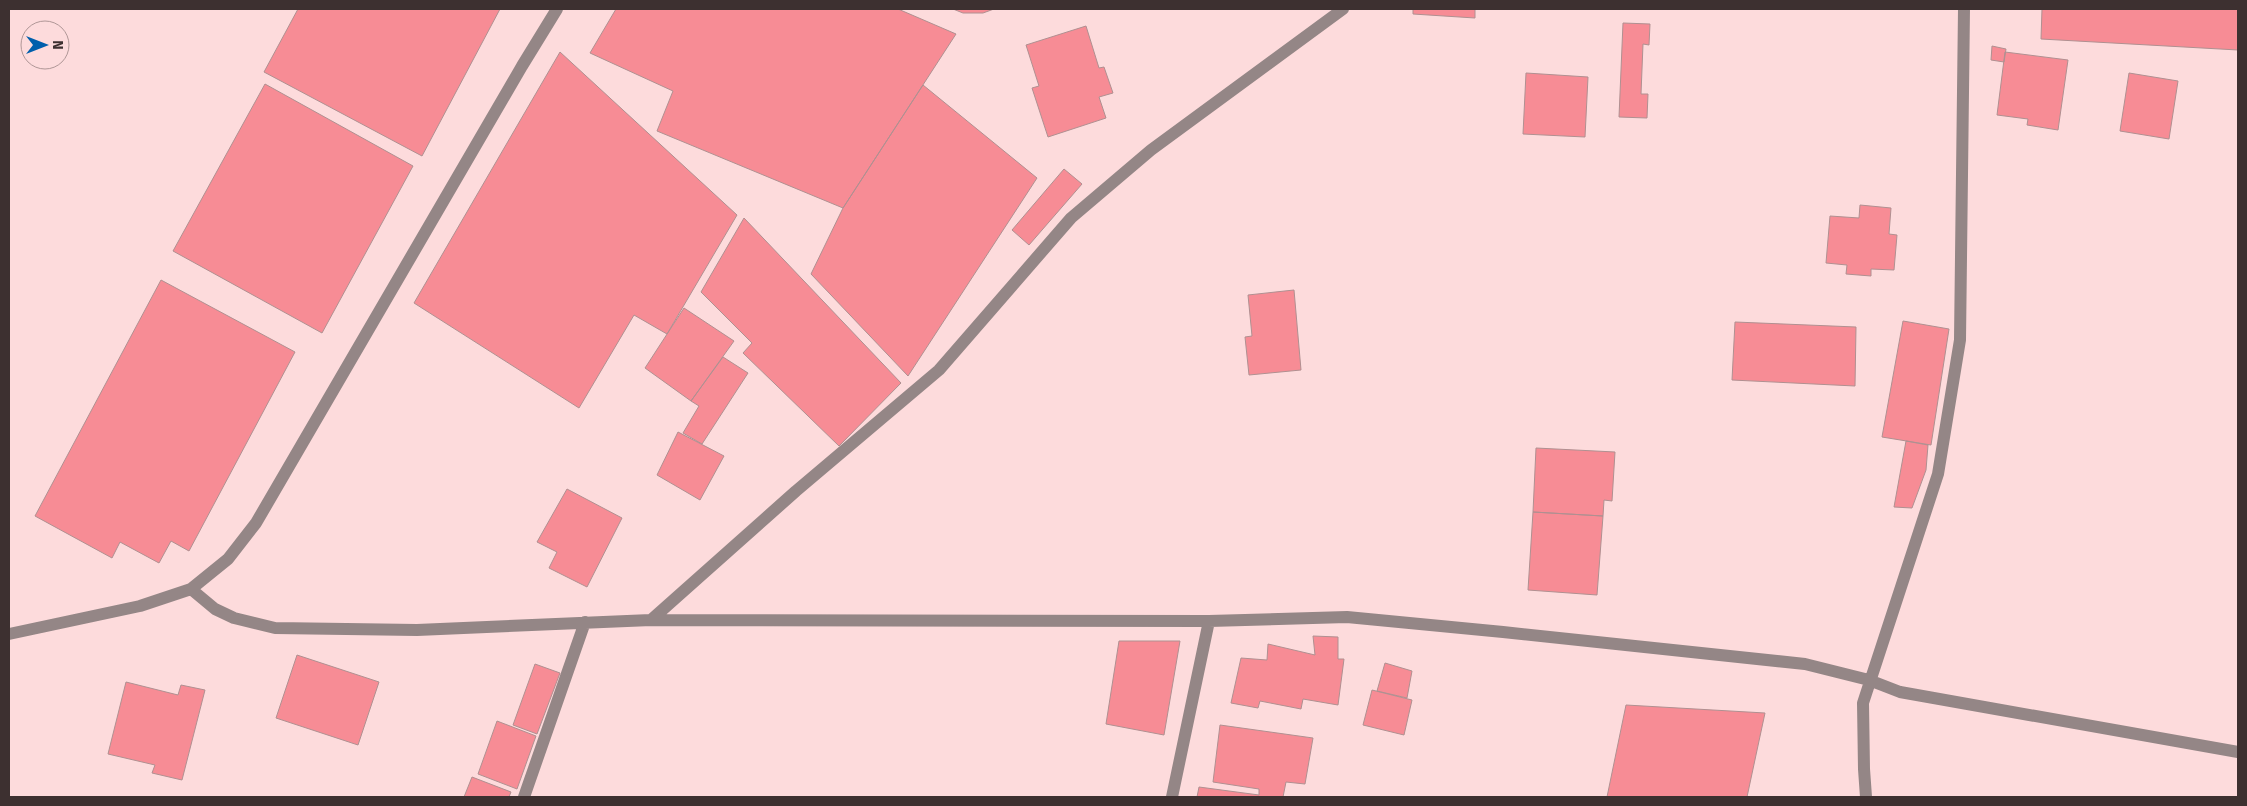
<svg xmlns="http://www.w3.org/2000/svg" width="2247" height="806" viewBox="0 0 2247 806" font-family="'Fira Sans',sans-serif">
<rect width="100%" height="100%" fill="#fddbdc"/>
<!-- building -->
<path fill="#f78c95" stroke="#b09091" d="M 298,9 L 500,9 L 422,156 L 264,72 Z
M 616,9 L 898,9 L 956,34 L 843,208 L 657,131 L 673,91 L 590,53 Z
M 953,9 L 994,9 L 983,13 L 963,13 Z
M 1413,9 L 1475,9 L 1475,18 L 1413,14 Z
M 2042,9 L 2238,9 L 2238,50 L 2041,39 Z
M 1623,23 L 1650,24 L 1649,45 L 1643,44 L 1641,94 L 1648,94 L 1647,118 L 1619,117 Z
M 1086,26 L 1099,68 L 1104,67 L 1113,93 L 1099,97 L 1106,118 L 1048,137 L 1032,88 L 1039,86 L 1026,45 Z
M 1992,46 L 2006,49 L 2004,62 L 1991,60 Z
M 560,52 L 737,215 L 667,334 L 634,315 L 579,408 L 414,303 Z
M 2005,52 L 2068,60 L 2058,130 L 2027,125 L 2028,119 L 1997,115 Z
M 1526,73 L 1588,77 L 1585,137 L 1523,134 Z
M 2129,73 L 2178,81 L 2169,139 L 2120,131 Z
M 265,84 L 413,166 L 322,333 L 173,251 Z
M 923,85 L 1037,178 L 908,376 L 811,274 L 843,208 Z
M 1064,169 L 1082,184 L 1029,245 L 1012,230 Z
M 1860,205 L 1891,208 L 1889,234 L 1897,235 L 1894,270 L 1871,269 L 1871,276 L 1846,274 L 1847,265 L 1826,263 L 1830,216 L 1859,218 Z
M 744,218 L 901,383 L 839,446 L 743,353 L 752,343 L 701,292 Z
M 161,280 L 295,352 L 189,551 L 171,541 L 159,563 L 120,542 L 112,558 L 35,516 Z
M 1294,290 L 1301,370 L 1249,375 L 1245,337 L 1252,336 L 1248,295 Z
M 684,308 L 734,341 L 691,401 L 645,368 Z
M 1903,321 L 1949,329 L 1931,445 L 1882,437 Z
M 1735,322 L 1856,327 L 1855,386 L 1732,380 Z
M 723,357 L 748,373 L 702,444 L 683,433 L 699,406 L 691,401 Z
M 678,432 L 724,456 L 700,500 L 657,475 Z
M 1906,441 L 1928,445 L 1926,470 L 1912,508 L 1894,507 Z
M 1536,448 L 1615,452 L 1612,501 L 1604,500 L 1603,516 L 1533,512 Z
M 567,489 L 622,518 L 587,587 L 549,568 L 557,552 L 537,542 Z
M 1533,512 L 1603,516 L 1597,595 L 1528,590 Z
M 1313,636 L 1338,637 L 1338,659 L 1344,659 L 1338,705 L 1303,699 L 1301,709 L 1260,701 L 1258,708 L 1231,703 L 1241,658 L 1267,660 L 1268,644 L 1315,655 Z
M 1119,641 L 1180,641 L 1164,735 L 1106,724 Z
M 297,655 L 379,682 L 358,745 L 276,718 Z
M 1385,663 L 1412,671 L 1407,698 L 1377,691 Z
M 535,664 L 560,673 L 537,734 L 513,725 Z
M 126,682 L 178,695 L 181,685 L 205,690 L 182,780 L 152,773 L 155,765 L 108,754 Z
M 1372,690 L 1412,700 L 1404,735 L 1363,725 Z
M 1626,705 L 1765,713 L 1747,797 L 1607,797 Z
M 497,721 L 536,736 L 517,789 L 478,774 Z
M 1220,725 L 1313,738 L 1305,784 L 1286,782 L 1283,797 L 1197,797 L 1199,787 L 1259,795 L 1259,789 L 1213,782 Z
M 472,777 L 511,792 L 509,797 L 464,797 Z"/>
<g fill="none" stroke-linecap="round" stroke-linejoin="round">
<!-- minor -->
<path stroke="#948686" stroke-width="12" d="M 191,589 L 215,609 L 234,618 L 275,628 L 417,630 L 651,620 L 1209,621 L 1347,617 L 1503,632 L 1805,664 L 1869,680 L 1900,692 L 2238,752
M 651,620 L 796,491 L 939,370 L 1071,218 L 1151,150 L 1343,9
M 9,634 L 140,606 L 191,589 L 228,559 L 256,523 L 522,66 L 557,9
M 524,797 L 585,622
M 1172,797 L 1209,621
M 1866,797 L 1864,769 L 1863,703 L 1938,474 L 1960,340 L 1964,9"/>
</g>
<!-- border -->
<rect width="2247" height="806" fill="none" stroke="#3d3030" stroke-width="20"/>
<!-- north arrow -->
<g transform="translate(45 45) rotate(90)"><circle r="24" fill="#fddbdc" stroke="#b09797"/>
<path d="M0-4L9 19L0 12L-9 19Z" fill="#005fac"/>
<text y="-8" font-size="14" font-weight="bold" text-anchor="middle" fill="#3d3030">N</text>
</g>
</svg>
